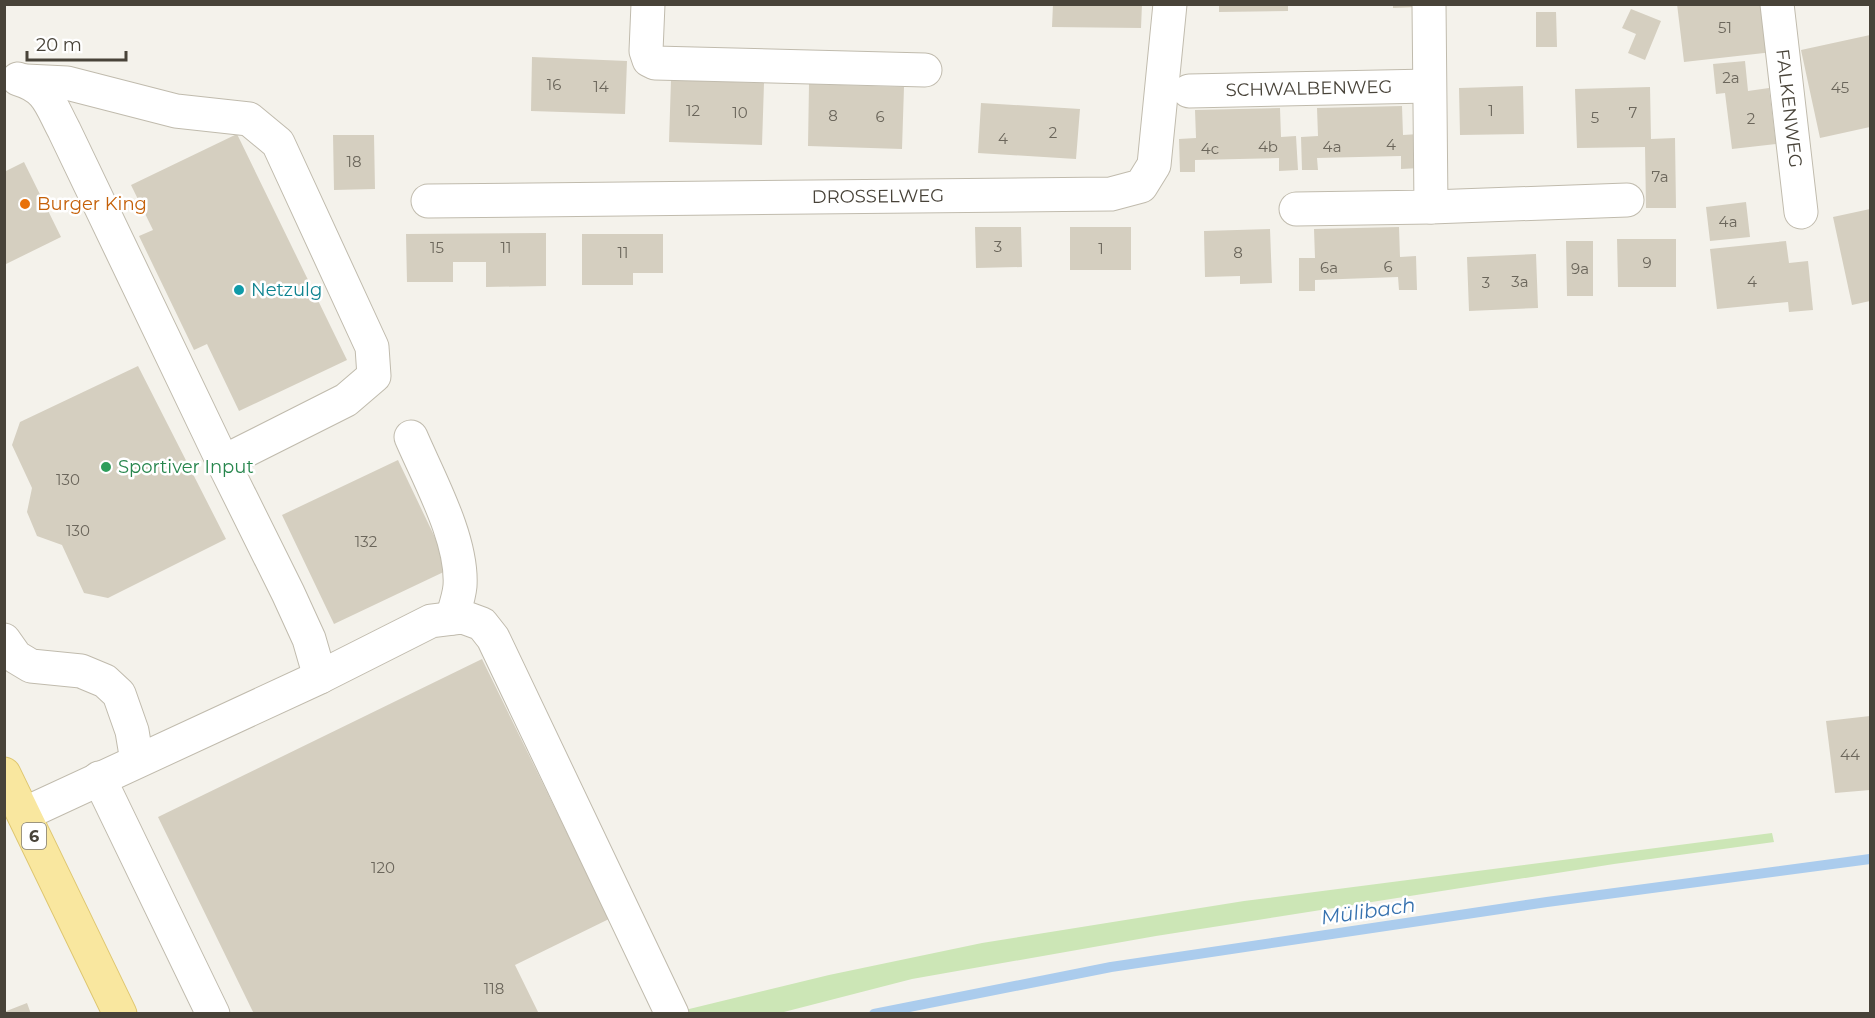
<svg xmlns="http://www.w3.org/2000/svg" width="1875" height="1018" viewBox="0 0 1875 1018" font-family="Montserrat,sans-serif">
<rect width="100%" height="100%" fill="#f4f2eb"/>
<!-- green -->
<path fill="#cce6b6" d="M 1772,833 L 1774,842 L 1614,864 L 1156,936 L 912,979 L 780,1013 L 683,1014 L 681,1011 L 829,975 L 982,943 L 1244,901 Z"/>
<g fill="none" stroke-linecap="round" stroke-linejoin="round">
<!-- stream -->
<path stroke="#abcced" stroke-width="10" d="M 874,1014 L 1111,967 L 1547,902 L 1870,859"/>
</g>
<!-- building -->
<path fill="#d5cfc0" d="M 1053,4 L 1142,4 L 1141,28 L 1052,27 Z
M 1219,4 L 1288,4 L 1288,11 L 1219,12 Z
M 1393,4 L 1417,4 L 1418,7 L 1393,8 Z
M 1677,4 L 1768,4 L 1773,52 L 1684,62 Z
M 1631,9 L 1661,21 L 1645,60 L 1628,53 L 1636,34 L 1622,28 Z
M 1536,12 L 1556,12 L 1557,47 L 1536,47 Z
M 1870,35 L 1870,127 L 1820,138 L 1801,50 Z
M 532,57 L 627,61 L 625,114 L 531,111 Z
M 1745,61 L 1748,91 L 1769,88 L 1776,144 L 1732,149 L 1725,93 L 1716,94 L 1713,64 Z
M 671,80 L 764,83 L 762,145 L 669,142 Z
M 809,84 L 904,87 L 902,149 L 808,146 Z
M 1523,86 L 1524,134 L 1460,135 L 1459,88 Z
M 1650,87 L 1651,139 L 1675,138 L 1676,208 L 1646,208 L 1645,147 L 1577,148 L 1575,89 Z
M 981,103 L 1080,109 L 1076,159 L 978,153 Z
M 1402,106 L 1403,135 L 1419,134 L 1420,168 L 1401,169 L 1401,156 L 1317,158 L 1318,170 L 1302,170 L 1301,137 L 1318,136 L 1317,108 Z
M 1280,108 L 1281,137 L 1296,136 L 1298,170 L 1279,171 L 1279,158 L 1195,160 L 1195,172 L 1180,172 L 1179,139 L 1196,138 L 1195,110 Z
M 237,134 L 347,360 L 239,411 L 207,344 L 194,350 L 139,236 L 153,230 L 131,185 Z
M 333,135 L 374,135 L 375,189 L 334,190 Z
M 24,162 L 61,237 L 4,265 L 4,172 Z
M 1746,202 L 1750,237 L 1710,241 L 1706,207 Z
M 1870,209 L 1870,301 L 1852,305 L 1833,217 Z
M 975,227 L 1021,227 L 1022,267 L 976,268 Z
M 1070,227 L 1131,227 L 1131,270 L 1070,270 Z
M 1399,227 L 1400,257 L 1416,256 L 1417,290 L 1399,290 L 1398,277 L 1315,280 L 1315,291 L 1299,291 L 1299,258 L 1315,258 L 1314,229 Z
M 1270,229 L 1272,283 L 1240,284 L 1240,276 L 1205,277 L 1204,231 Z
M 546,233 L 546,286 L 486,287 L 486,262 L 453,262 L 453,282 L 407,282 L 406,234 Z
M 582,234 L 663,234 L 663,273 L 633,273 L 633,285 L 582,285 Z
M 1617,239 L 1676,239 L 1676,287 L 1618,287 Z
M 1566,241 L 1593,241 L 1593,296 L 1567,296 Z
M 1786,241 L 1789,263 L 1808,261 L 1813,310 L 1789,312 L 1788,302 L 1717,309 L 1710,249 Z
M 1536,254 L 1538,308 L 1469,311 L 1467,257 Z
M 138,366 L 226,539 L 108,598 L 84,593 L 62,545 L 37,536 L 27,512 L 32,488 L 12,445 L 20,422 Z
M 398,460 L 450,569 L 334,624 L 282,515 Z
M 482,659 L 609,919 L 515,965 L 539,1014 L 254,1014 L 158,817 Z
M 1870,716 L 1870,790 L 1835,793 L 1826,721 Z
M 27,1003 L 31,1014 L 4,1014 L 4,1012 Z"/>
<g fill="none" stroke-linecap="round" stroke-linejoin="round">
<defs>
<g id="minor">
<path d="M 648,4 L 646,51 L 649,60 L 655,63 L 925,70"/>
<path id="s1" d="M 1777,4 L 1801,212"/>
<path d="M 18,79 C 48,88 50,104 64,130 L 223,462 L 288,593 L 309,639 L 320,677"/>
<path d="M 26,81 L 67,83 L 176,111 L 249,119 L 278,143 L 372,347 L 374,376 L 346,400 L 223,462"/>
<path id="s2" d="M 1189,91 L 1429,86"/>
<path id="s3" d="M 428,201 L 1111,194 L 1141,186 L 1154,165 L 1170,4"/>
<path d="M 1431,207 L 1627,200"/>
<path d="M 1296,209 L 1431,207 L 1429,4"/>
<path d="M 411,437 C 429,479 463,540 460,586 C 459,597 455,608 452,618"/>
<path d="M 4,640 L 16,657 L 31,666 L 81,671 L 105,681 L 119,694 L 132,731 L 137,761"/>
<path d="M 99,778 L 213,1014"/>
<path d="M 24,814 L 320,677 L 431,621 L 463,617 L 482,624 L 493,638 L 672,1014"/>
</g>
<path id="major" d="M 4,774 L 120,1014"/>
</defs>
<!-- minor casing -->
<use href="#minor" stroke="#c0bbad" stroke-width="35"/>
<!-- major casing -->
<use href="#major" stroke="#dec66f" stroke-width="35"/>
<!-- minor -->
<use href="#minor" stroke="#fff" stroke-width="33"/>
<!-- major -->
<use href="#major" stroke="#f9e79f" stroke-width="33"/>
</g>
<!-- markers -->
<circle fill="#e8710a" stroke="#fff" stroke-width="2" cx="25" cy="204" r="6"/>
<circle fill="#0f9aa8" stroke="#fff" stroke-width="2" cx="239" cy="290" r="6"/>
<circle fill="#2e9e5b" stroke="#fff" stroke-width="2" cx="106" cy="467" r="6"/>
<g text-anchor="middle" stroke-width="5" stroke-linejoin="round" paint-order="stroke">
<!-- number labels -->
<g font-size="15" fill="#6b665b">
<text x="1725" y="33">51</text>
<text x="1731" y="83">2a</text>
<text x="554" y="90">16</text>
<text x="601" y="92">14</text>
<text x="1840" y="93">45</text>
<text x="693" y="116">12</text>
<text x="1491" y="116">1</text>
<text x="740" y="118">10</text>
<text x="1633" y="118">7</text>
<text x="833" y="121">8</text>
<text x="880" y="122">6</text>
<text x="1595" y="123">5</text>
<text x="1751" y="124">2</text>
<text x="1053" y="138">2</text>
<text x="1003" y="144">4</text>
<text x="1391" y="150">4</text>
<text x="1268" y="152">4b</text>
<text x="1332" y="152">4a</text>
<text x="1210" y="154">4c</text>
<text x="354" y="167">18</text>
<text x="1660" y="182">7a</text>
<text x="1728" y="227">4a</text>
<text x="998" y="252">3</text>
<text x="437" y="253">15</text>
<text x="506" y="253">11</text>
<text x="1101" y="254">1</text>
<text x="623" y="258">11</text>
<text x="1238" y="258">8</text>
<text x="1647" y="268">9</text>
<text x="1388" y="272">6</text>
<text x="1329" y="273">6a</text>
<text x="1580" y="274">9a</text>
<text x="1520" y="287">3a</text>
<text x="1752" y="287">4</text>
<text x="1486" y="288">3</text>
<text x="68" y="485">130</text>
<text x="78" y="536">130</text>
<text x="366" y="547">132</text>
<text x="1850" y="760">44</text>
<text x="383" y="873">120</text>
<text x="494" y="994">118</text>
</g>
<!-- shield labels -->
<rect fill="#fff" stroke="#7f7b74" stroke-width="1.5" x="22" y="823" width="24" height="26" rx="4.5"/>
<g font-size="16" font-weight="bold" fill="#484339">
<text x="34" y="842">6</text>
</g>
<!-- street labels -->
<g font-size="18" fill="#484339" stroke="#fff">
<text dy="6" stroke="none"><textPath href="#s2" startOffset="120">SCHWALBENWEG</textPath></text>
<text dy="6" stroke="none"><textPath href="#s1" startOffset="105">FALKENWEG</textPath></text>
<text dy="6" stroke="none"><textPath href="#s3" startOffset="450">DROSSELWEG</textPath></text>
</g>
<!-- food labels -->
<g font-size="18" fill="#c56008" stroke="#fff" text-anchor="start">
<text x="37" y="210">Burger King</text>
</g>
<!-- culture labels -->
<g font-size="18" fill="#0d838f" stroke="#fff" text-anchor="start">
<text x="251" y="296">Netzulg</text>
</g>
<!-- leisure labels -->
<g font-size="18" fill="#27864d" stroke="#fff" text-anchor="start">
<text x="118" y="473">Sportiver Input</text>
</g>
<!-- water labels -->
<g font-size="20" font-style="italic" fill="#3772af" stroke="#fff">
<text transform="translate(1368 911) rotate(-8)" y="7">Mülibach</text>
</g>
</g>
<!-- border -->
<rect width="1875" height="1018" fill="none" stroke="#484339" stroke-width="12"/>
<!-- scale -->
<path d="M27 51v9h99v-9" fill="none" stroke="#484339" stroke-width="3"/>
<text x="36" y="51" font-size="18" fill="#484339" stroke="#ffffff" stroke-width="4.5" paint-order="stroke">20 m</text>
</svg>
